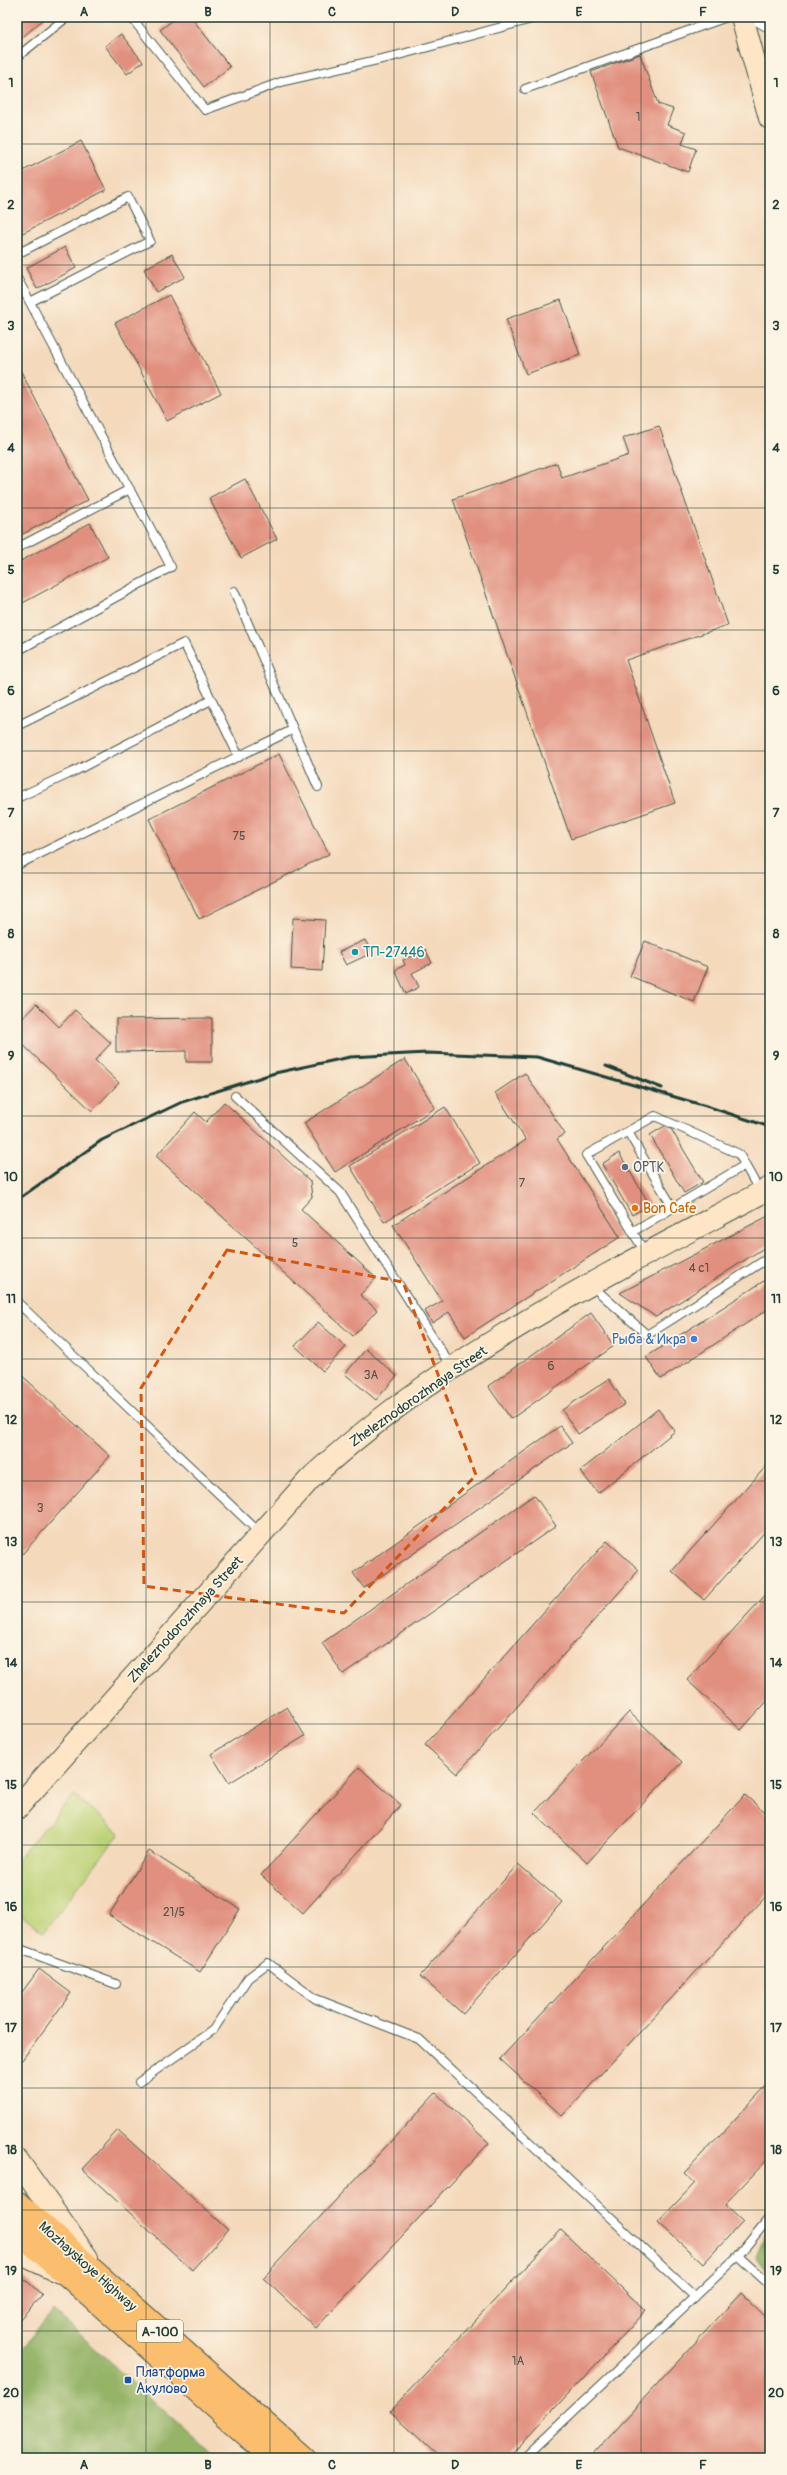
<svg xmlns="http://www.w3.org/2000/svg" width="787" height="2475" viewBox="0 0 787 2475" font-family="Pangolin,sans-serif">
<rect width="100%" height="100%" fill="#fcf5e5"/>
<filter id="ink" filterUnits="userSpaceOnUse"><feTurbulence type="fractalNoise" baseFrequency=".025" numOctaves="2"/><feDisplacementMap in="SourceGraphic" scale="8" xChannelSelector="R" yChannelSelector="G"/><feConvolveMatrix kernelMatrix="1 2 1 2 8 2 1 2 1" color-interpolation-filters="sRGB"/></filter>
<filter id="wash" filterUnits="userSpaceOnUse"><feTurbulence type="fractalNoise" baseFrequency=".012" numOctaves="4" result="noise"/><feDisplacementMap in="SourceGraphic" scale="16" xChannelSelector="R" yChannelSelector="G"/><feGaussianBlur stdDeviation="0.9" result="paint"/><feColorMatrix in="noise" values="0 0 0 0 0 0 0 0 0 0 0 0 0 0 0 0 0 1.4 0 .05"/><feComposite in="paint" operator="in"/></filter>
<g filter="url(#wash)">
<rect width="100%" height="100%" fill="#f4d9bb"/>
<!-- green -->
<path fill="#bcd276" stroke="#6e8855" d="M 74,1795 L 120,1833 L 43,1932 L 17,1912 L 17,1859 Z"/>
<!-- forest -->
<path fill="#95b467" stroke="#5a784e" d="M 770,2229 L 770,2277 L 756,2257 L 765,2235 Z
M 53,2310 L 215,2458 L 17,2458 L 17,2356 Z"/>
<g id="blocks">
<!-- building -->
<path fill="#e18f7e" d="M 17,17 L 46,17 L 17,42 Z
M 177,17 L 191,17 L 230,67 L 204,87 L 160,30 Z
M 121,34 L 143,62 L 127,74 L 105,46 Z
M 640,54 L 658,104 L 673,109 L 667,125 L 686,132 L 682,144 L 696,149 L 688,172 L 618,147 L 591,72 Z
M 81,141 L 106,190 L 17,236 L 17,174 Z
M 65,247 L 76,268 L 37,289 L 26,268 Z
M 172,254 L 185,277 L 156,292 L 144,269 Z
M 169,295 L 221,393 L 167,421 L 115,323 Z
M 561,300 L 580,355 L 526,374 L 506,319 Z
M 17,364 L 88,500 L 17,537 Z
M 659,426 L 728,625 L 626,660 L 675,803 L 571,839 L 453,499 L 557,463 L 562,478 L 629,455 L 623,438 Z
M 245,479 L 277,539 L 241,558 L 209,498 Z
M 90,523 L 108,557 L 17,606 L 17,563 Z
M 279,754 L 329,854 L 199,919 L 149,819 Z
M 293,918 L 325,920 L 322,971 L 291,969 Z
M 365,940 L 372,953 L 346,965 L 339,952 Z
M 645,941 L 708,967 L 694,1002 L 630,976 Z
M 425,949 L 432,963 L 412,973 L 419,987 L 406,994 L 395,970 L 405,965 L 403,960 Z
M 36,1004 L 59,1027 L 75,1010 L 111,1043 L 95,1060 L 119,1083 L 92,1111 L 17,1039 L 17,1024 Z
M 212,1018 L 212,1062 L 186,1062 L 186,1051 L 116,1052 L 116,1019 Z
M 405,1059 L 435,1108 L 335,1172 L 304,1123 Z
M 525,1073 L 565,1134 L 557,1139 L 620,1237 L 465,1337 L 449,1312 L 432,1323 L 425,1311 L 442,1301 L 393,1225 L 526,1140 L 495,1093 Z
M 224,1102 L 310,1181 L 312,1197 L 301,1209 L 376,1278 L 360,1295 L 377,1310 L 353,1336 L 156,1156 L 195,1112 L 206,1122 Z
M 445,1107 L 480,1163 L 384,1222 L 350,1166 Z
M 668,1124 L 703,1182 L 684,1193 L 650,1135 Z
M 619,1153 L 650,1205 L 632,1215 L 602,1164 Z
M 770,1215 L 770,1244 L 656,1317 L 620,1293 Z
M 770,1277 L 770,1308 L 661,1379 L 646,1357 Z
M 591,1313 L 614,1346 L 511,1419 L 488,1386 Z
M 318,1322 L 346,1347 L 323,1371 L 295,1346 Z
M 366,1349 L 397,1376 L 376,1400 L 345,1374 Z
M 17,1371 L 110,1456 L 17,1560 Z
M 609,1379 L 625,1404 L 578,1434 L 562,1410 Z
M 658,1409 L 675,1431 L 598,1493 L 580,1471 Z
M 560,1426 L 572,1443 L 364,1588 L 353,1573 Z
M 770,1462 L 770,1526 L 704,1600 L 672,1571 Z
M 534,1495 L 556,1526 L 343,1674 L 322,1643 Z
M 607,1541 L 639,1570 L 457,1774 L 425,1745 Z
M 770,1590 L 770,1698 L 741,1730 L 687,1680 Z
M 287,1707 L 305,1736 L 229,1783 L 211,1754 Z
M 629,1712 L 682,1762 L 587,1863 L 534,1813 Z
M 359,1767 L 401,1805 L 303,1913 L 261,1875 Z
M 745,1795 L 770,1817 L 770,1892 L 562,2116 L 500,2059 Z
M 149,1851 L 240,1909 L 200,1972 L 109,1915 Z
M 518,1864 L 562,1902 L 463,2014 L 420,1976 Z
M 39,1969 L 71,1993 L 22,2060 L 17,2057 L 17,1999 Z
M 770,2082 L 770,2157 L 725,2204 L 743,2221 L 703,2264 L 658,2222 L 695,2183 L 684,2173 Z
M 436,2093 L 489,2143 L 316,2328 L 263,2278 Z
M 118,2130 L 228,2230 L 192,2270 L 82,2169 Z
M 561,2230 L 646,2311 L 508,2458 L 440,2458 L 390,2411 Z
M 17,2272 L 42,2295 L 17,2322 Z
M 741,2293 L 770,2321 L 770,2458 L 589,2458 Z"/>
</g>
</g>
<g filter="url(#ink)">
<use href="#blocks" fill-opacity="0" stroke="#3f5448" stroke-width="1"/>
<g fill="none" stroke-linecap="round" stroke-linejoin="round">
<defs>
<path id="lane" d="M 131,17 L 205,110 L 284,81 L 395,56 L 539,17
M 749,17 L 770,29
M 17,57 L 67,17
M 525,89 L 727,17
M 17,254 L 128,197 L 150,241 L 30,302
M 17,278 L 171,567 L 17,651
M 17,548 L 130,489
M 234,591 L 318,787
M 17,726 L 184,643 L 239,757
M 17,798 L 75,771 L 211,700
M 17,865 L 292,730
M 235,1096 L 340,1192 L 452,1368
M 628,1132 L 673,1208
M 632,1232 L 745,1165
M 646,1254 L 586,1155 L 655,1116 L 739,1154 L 760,1192
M 591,1285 L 647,1335 L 770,1257
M 17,1302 L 260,1533
M 17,1948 L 116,1984
M 139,2082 L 213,2030 L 248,1978 L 268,1963 L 316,1999 L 419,2039 L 695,2297
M 738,2256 L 770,2217
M 524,2458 L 738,2256 L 770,2285"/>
<path id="secondary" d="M 742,17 L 770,118
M 17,1808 L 310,1479 C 443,1355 611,1273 770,1188
M 17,2160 L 87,2258
M 17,2252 L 60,2272"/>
<path id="primary" d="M 17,2202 L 304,2458
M 17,2231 L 272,2458"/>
</defs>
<!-- lane casing -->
<use href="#lane" stroke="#3f5448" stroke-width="10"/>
<!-- secondary casing -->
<use href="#secondary" stroke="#3f5448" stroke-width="24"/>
<!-- primary casing -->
<use href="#primary" stroke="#3f5448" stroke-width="24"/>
<!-- lane -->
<use href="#lane" stroke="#fff" stroke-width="8"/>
<!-- secondary -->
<use href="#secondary" stroke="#fde5c5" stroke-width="22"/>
<!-- primary -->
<use href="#primary" stroke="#fbbd6e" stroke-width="22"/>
<!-- rail -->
<path stroke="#1f3d34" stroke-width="3" d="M 606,1066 L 662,1088
M 17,1200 L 102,1140 L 182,1102 L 275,1073 L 350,1057 L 427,1053 L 537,1057 L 706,1106 L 770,1127"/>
</g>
</g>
<!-- marked area -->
<path fill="none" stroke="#d45610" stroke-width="3" stroke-dasharray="8 5" stroke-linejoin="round" d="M 227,1250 L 403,1282 L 476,1475 L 344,1613 L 144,1586 L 141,1388 Z"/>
<!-- grid -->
<path fill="none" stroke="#1f3d34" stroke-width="1" stroke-opacity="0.55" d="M 146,17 L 146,2458M 270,17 L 270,2458M 394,17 L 394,2458M 517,17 L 517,2458M 641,17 L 641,2458M 17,144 L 770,144M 17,265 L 770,265M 17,387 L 770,387M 17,508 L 770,508M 17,630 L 770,630M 17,751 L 770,751M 17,873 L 770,873M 17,994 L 770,994M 17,1116 L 770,1116M 17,1238 L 770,1238M 17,1359 L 770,1359M 17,1481 L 770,1481M 17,1602 L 770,1602M 17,1724 L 770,1724M 17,1845 L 770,1845M 17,1967 L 770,1967M 17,2088 L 770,2088M 17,2210 L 770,2210M 17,2331 L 770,2331"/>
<!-- markers -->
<circle fill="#0f9aa8" stroke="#fcf5e5" stroke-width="1.5" cx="355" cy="952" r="4"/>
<circle fill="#5c6f8a" stroke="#fcf5e5" stroke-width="1.5" cx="625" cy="1167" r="4"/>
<circle fill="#e8710a" stroke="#fcf5e5" stroke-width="1.5" cx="635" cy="1208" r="4"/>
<circle fill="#3f7fe0" stroke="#fcf5e5" stroke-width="1.5" cx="694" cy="1339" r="4"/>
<rect fill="#1a4fb4" stroke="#fcf5e5" stroke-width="1.5" x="124" y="2376" width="8" height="8" rx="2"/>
<g text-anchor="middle" stroke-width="3.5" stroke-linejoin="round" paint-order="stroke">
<!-- number labels -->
<g font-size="12" fill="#505246">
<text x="638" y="121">1</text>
<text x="239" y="840">75</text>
<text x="522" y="1187">7</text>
<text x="295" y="1247">5</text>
<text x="699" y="1272">4 с1</text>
<text x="551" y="1370">6</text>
<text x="371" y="1379">3А</text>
<text x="40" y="1512">3</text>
<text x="174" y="1916">21/5</text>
<text x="518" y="2365">1А</text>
</g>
<!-- shield labels -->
<rect fill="#fcf5e5" stroke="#617469" stroke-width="1" x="137" y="2320" width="46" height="22" rx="3"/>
<g font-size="13" font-weight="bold" fill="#1f3d34">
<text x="160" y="2336">А-100</text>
</g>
<!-- culture labels -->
<g font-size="14" fill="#0d838f" stroke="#fcf5e5" text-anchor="start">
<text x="363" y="957">ТП-27446</text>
</g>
<!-- service labels -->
<g font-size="14" fill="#4e5e75" stroke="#fcf5e5" text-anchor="start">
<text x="633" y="1172">ОРТК</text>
</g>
<!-- food labels -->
<g font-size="14" fill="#c56008" stroke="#fcf5e5" text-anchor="start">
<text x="643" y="1213">Bon Cafe</text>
</g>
<!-- shop labels -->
<g font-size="14" fill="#366cbe" stroke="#fcf5e5" text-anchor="end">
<text x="686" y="1344">Рыба &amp; Икра</text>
</g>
<!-- street labels -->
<g font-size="14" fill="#1f3d34" stroke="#fcf5e5">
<text transform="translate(418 1396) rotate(-35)" y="5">Zheleznodorozhnaya Street</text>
<text transform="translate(185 1619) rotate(-48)" y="5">Zheleznodorozhnaya Street</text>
<text transform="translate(88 2266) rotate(42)" y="5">Mozhayskoye Highway</text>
</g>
<!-- transit labels -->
<g font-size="14" fill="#164399" stroke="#fcf5e5" text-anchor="start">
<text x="136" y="2377">Платформа<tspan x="136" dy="16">Акулово</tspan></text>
</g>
</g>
<!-- margin -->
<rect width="787" height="2475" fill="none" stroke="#fcf5e5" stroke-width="44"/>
<rect x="22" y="22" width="743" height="2431" fill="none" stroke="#1f3d34" stroke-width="1.5"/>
<g font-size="13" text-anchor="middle" font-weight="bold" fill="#1f3d34">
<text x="84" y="16">A</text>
<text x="208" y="16">B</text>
<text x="332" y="16">C</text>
<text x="455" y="16">D</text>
<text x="579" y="16">E</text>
<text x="703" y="16">F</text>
<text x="11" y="87">1</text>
<text x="776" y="87">1</text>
<text x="11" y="209">2</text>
<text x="776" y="209">2</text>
<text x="11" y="330">3</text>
<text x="776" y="330">3</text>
<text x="11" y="452">4</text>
<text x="776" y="452">4</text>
<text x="11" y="574">5</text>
<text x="776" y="574">5</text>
<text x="11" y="695">6</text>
<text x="776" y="695">6</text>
<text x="11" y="817">7</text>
<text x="776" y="817">7</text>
<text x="11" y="938">8</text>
<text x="776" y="938">8</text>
<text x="11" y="1060">9</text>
<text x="776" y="1060">9</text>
<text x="11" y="1181">10</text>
<text x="776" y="1181">10</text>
<text x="11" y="1303">11</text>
<text x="776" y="1303">11</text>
<text x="11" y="1424">12</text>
<text x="776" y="1424">12</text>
<text x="11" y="1546">13</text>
<text x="776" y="1546">13</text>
<text x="11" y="1667">14</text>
<text x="776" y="1667">14</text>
<text x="11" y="1789">15</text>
<text x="776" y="1789">15</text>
<text x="11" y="1911">16</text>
<text x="776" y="1911">16</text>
<text x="11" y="2032">17</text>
<text x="776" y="2032">17</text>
<text x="11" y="2154">18</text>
<text x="776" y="2154">18</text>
<text x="11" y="2275">19</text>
<text x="776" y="2275">19</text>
<text x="11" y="2397">20</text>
<text x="776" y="2397">20</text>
<text x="84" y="2469">A</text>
<text x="208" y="2469">B</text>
<text x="332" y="2469">C</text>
<text x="455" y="2469">D</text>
<text x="579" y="2469">E</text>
<text x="703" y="2469">F</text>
</g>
</svg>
